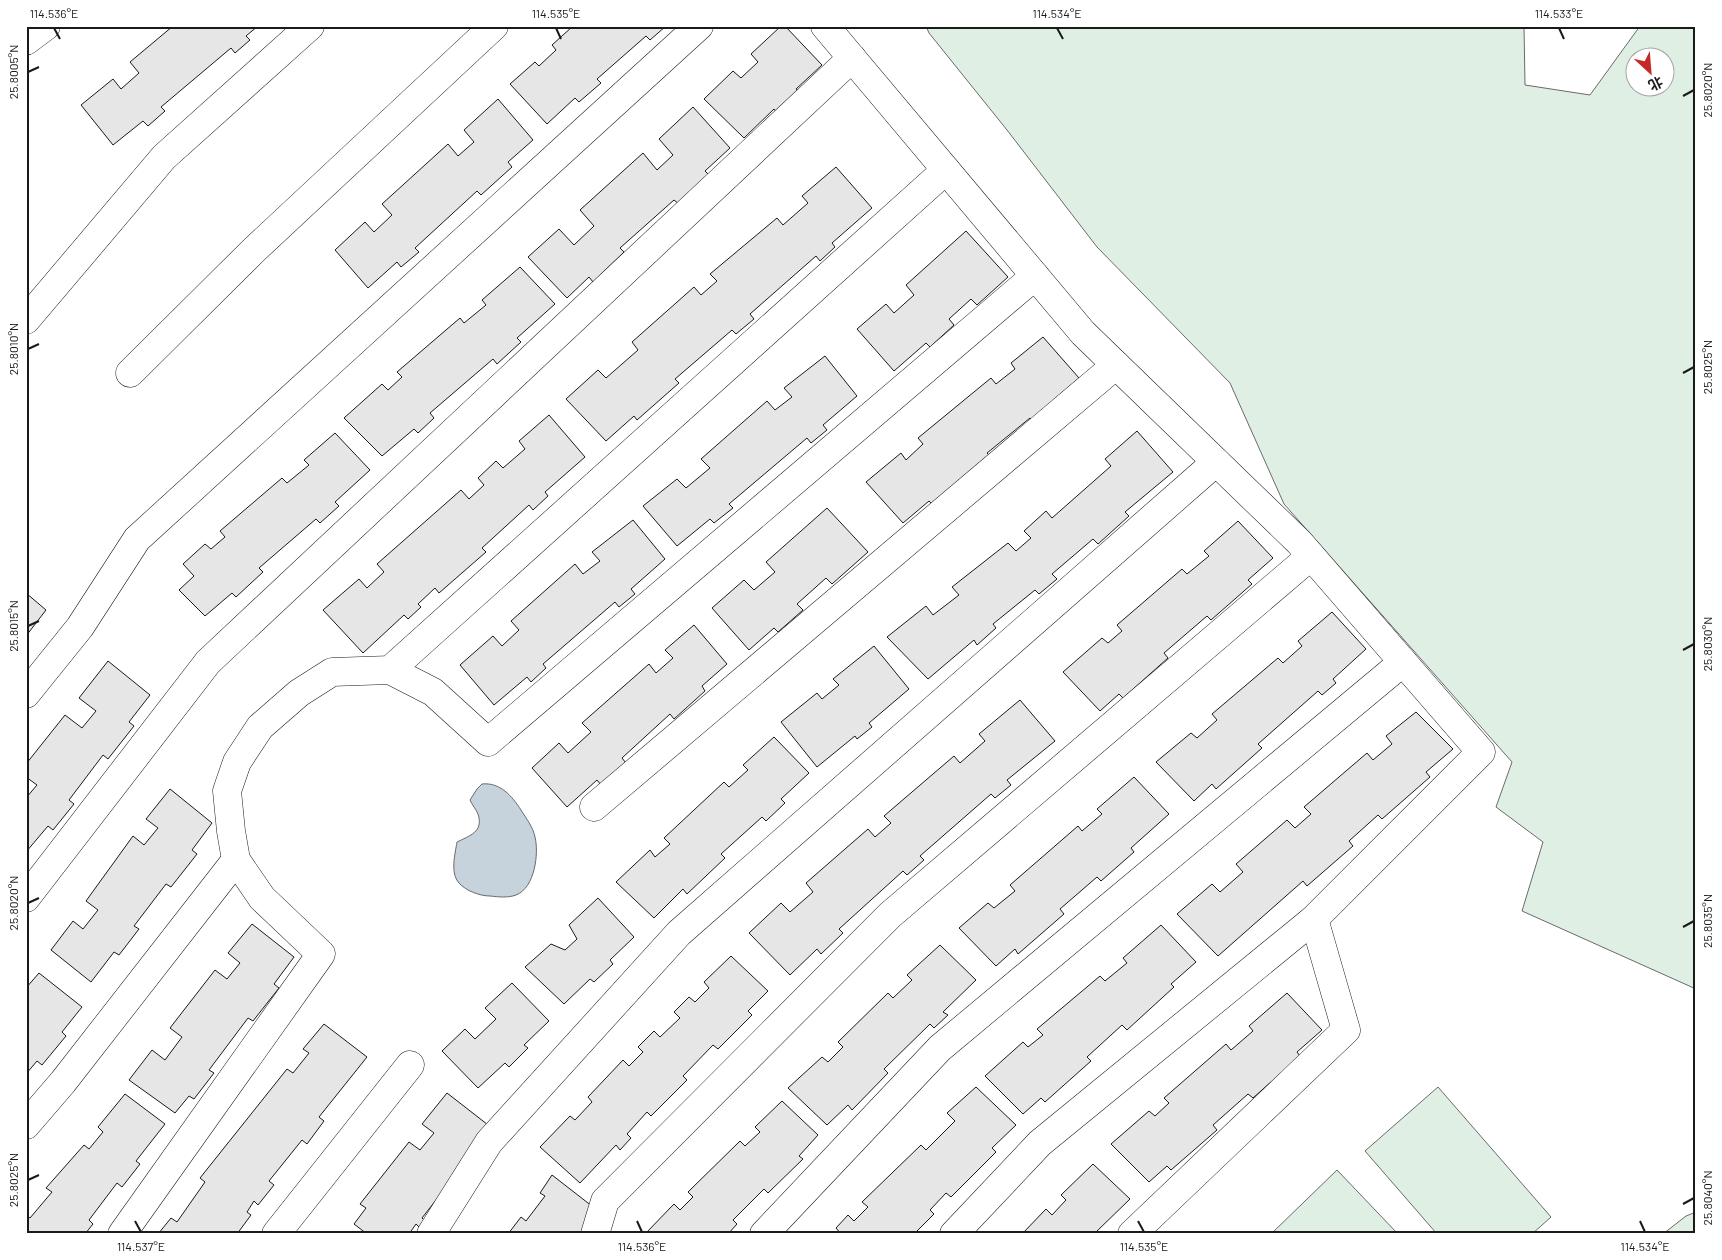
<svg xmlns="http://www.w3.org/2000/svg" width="1722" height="1260" viewBox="0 0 1722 1260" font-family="Barlow,'Noto Sans SC',sans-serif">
<rect width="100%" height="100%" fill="#fff"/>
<!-- green -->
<path fill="#e0efe3" stroke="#6a6a6a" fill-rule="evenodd" d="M 926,26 L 1524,26 L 1525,85 L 1590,95 L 1640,26 L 1696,26 L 1696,989 L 1522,911 L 1543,842 L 1496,807 L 1512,762 L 1284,504 L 1230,383 L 1097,247 L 1007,130 L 929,33 ZM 1634,58 L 1664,58 L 1664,88 L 1634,88 Z
M 1438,1087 L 1551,1217 L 1532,1234 L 1437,1234 L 1365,1151 Z
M 1337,1170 L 1398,1234 L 1271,1234 Z
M 1696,1212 L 1696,1234 L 1663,1234 L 1686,1216 Z"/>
<!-- water -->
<path fill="#c6d2dc" stroke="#6a6a6a" d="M 482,784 C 500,782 512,796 521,810 C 526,818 533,827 535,837 C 539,853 535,888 516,895 C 508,898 499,897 490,896 C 480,896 466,891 459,883 C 450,873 455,854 457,842 C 469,836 484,832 478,814 C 476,809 472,805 470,800 L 477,789 Z"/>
<!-- building -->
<path fill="#e6e6e6" stroke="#1a1a1a" d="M 173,26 L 258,26 L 246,36 L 250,40 L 235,53 L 231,48 L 161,107 L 165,111 L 148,126 L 143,121 L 113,145 L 81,105 L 113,79 L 121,89 L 139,73 L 130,62 Z
M 573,26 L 666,26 L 650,40 L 646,36 L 597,79 L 601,83 L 579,102 L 575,98 L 547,124 L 510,84 L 535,62 L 539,66 L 556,50 L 552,45 Z
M 781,26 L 785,26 L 822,65 L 796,89 L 800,92 L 777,113 L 774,109 L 744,138 L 704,99 L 733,71 L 741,78 L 758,62 L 751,54 Z
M 498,99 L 533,140 L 508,162 L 512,167 L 481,195 L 477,191 L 415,248 L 419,252 L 401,267 L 397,262 L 368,288 L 335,250 L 365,222 L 374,232 L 392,215 L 382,204 L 448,144 L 458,156 L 474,142 L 464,130 Z
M 693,107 L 730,148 L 705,171 L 709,175 L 679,204 L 674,200 L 620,248 L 624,252 L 593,282 L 589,277 L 567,298 L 528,257 L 559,229 L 574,245 L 594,226 L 580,210 L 643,153 L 657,170 L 673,155 L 659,139 Z
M 836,167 L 872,208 L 832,243 L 835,247 L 820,261 L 816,256 L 750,314 L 754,319 L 736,334 L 732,330 L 675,379 L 679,383 L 637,420 L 634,416 L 606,441 L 566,399 L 598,370 L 606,378 L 638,350 L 632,342 L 694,287 L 701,295 L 717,281 L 710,274 L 777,218 L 783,225 L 808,203 L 802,196 Z
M 966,231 L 1008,277 L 977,305 L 971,299 L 949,319 L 954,325 L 930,347 L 926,343 L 894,371 L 857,329 L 886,304 L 894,313 L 914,295 L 906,285 Z
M 520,267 L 555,304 L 517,338 L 521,342 L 497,364 L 493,359 L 430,413 L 434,418 L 418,433 L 414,429 L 382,456 L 344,418 L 382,384 L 388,390 L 402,377 L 397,372 L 460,318 L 464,323 L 486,305 L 482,300 Z
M 1043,337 L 1079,378 L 1051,402 L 1054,406 L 1035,423 L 1030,418 L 987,453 L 991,457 L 933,505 L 929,501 L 903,523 L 866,482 L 901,453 L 906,460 L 923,444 L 918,438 L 991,378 L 996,384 L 1015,369 L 1011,363 Z
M 825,356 L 857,396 L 823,425 L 827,430 L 811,443 L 807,438 L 729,504 L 733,508 L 714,523 L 710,519 L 677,546 L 643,506 L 677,479 L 686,488 L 710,468 L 701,459 L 767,401 L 775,410 L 792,397 L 784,388 Z
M 549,415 L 585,457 L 545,492 L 548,496 L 533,510 L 529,505 L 482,548 L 486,552 L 439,593 L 435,588 L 418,604 L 421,607 L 408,619 L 404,615 L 363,653 L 323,610 L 359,579 L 367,588 L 384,572 L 377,564 L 461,490 L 469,499 L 484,485 L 478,478 L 496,461 L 503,468 L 525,449 L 519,441 Z
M 1137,431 L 1173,472 L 1125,512 L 1129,516 L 1098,544 L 1093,539 L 1052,574 L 1057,579 L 1039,594 L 1035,590 L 993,624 L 996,628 L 977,645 L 974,640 L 928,679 L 887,637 L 926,606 L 933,615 L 959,595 L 952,587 L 1008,543 L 1016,551 L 1031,538 L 1024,531 L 1046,511 L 1052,518 L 1111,466 L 1105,459 Z
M 335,433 L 370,470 L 335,502 L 339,506 L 320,523 L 316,519 L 259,568 L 263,572 L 236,597 L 232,593 L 205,616 L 179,590 L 194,576 L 183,564 L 205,544 L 211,549 L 225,537 L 220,531 L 282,478 L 287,483 L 309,465 L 304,460 Z
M 827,508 L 868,552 L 832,584 L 826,578 L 797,604 L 803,610 L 778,632 L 774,628 L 749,650 L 712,608 L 744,580 L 754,590 L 775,572 L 766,562 Z
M 633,520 L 665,559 L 631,589 L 635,594 L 619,607 L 615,602 L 543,664 L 546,668 L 531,682 L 527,677 L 494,705 L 460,665 L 493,636 L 502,646 L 519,630 L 511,621 L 575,564 L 583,574 L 600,561 L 592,552 Z
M 1238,521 L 1273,558 L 1248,580 L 1252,584 L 1211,620 L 1207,616 L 1164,653 L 1168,658 L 1123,698 L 1119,694 L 1100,711 L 1063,672 L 1102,638 L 1108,643 L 1122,631 L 1117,625 L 1182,569 L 1187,574 L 1209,556 L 1204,551 Z
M 26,593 L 46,610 L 26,636 Z
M 1332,612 L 1366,649 L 1333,679 L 1336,683 L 1322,695 L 1318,691 L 1258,744 L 1262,748 L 1216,789 L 1212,784 L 1194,801 L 1156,762 L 1191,733 L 1197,738 L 1217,720 L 1212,714 L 1278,658 L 1283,663 L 1302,646 L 1298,641 Z
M 694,625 L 727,664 L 702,686 L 705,691 L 674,719 L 670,714 L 622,758 L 626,763 L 601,785 L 597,780 L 567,807 L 532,768 L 559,743 L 568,753 L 591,732 L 582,723 L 649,664 L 656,673 L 673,658 L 665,650 Z
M 874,646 L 909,689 L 869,723 L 872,727 L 857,739 L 855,736 L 817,767 L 781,722 L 817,693 L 822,699 L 839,685 L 833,679 Z
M 108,661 L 150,695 L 129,722 L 134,726 L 108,759 L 103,755 L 69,800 L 74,804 L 53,830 L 48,826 L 26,852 L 26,798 L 37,785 L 26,777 L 26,764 L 65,715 L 82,728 L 96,711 L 79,698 Z
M 1020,700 L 1055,741 L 1007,780 L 1011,785 L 995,798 L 991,794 L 920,856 L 924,860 L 907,875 L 903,871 L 839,929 L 843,933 L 821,954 L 817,949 L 790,975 L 749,933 L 781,903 L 790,912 L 813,892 L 806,883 L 868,829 L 875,837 L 891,823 L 884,816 L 954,756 L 960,763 L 985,741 L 979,734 Z
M 1416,712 L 1453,749 L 1426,772 L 1430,777 L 1382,819 L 1378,815 L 1349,841 L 1353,846 L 1307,886 L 1303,881 L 1218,956 L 1177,914 L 1212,884 L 1220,892 L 1243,872 L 1236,864 L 1287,820 L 1295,828 L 1311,814 L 1304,807 L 1367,753 L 1373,760 L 1392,744 L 1386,736 Z
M 774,737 L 809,773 L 781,799 L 785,803 L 766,821 L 762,817 L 721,854 L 725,858 L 687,894 L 683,889 L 654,918 L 616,882 L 650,850 L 655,857 L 670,844 L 664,838 L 724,782 L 729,787 L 748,770 L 743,765 Z
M 1134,777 L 1169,814 L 1131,848 L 1134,852 L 1101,881 L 1097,877 L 1060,909 L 1064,914 L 1018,954 L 1015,949 L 996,966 L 959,928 L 988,903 L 994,908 L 1015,891 L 1010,885 L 1078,826 L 1082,831 L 1102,814 L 1097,809 Z
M 170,789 L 212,823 L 192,850 L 197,854 L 171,887 L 166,884 L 134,926 L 139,929 L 119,955 L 114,952 L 91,982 L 51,950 L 73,921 L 83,929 L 98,910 L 86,901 L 133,836 L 144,845 L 158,828 L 146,819 Z
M 598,898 L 634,937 L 610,960 L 613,964 L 594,982 L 590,979 L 564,1004 L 525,967 L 551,944 L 565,950 L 577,939 L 569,925 Z
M 252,924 L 294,957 L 274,984 L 279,988 L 253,1021 L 248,1018 L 209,1070 L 214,1073 L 194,1099 L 189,1096 L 175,1113 L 129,1080 L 152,1050 L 165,1060 L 182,1037 L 170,1028 L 215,970 L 227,979 L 240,963 L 228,953 Z
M 1161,925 L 1196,962 L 1171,984 L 1174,987 L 1127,1030 L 1122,1025 L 1087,1057 L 1091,1061 L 1045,1102 L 1041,1098 L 1023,1114 L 985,1076 L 1023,1042 L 1028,1047 L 1043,1035 L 1037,1029 L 1100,976 L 1105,981 L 1127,963 L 1123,958 Z
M 940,945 L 976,980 L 943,1012 L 948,1015 L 934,1028 L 930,1024 L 884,1069 L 888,1073 L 852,1110 L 848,1105 L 827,1125 L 788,1088 L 822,1057 L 828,1062 L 843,1047 L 838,1042 L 888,993 L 893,998 L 912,980 L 907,975 Z
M 731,956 L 768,991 L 748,1011 L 752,1015 L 718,1049 L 713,1045 L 683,1076 L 687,1080 L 651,1116 L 647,1112 L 627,1134 L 631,1138 L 620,1150 L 616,1145 L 580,1183 L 540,1147 L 570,1116 L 575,1120 L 592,1102 L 588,1097 L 623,1060 L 629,1066 L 643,1052 L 638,1047 L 654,1031 L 660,1037 L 680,1018 L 674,1012 L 689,997 L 695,1002 L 709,988 L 704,982 Z
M 39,973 L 82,1007 L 62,1032 L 66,1036 L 42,1065 L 37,1061 L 26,1074 L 26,988 Z
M 512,983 L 549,1021 L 524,1045 L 528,1048 L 509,1067 L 505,1063 L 478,1088 L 442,1051 L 465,1029 L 475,1039 L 496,1019 L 485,1008 Z
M 1287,993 L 1322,1030 L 1297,1052 L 1300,1056 L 1253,1098 L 1248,1094 L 1213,1125 L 1217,1130 L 1171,1170 L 1167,1166 L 1149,1182 L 1111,1144 L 1149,1111 L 1155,1116 L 1169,1103 L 1164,1098 L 1226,1044 L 1231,1050 L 1253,1031 L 1249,1026 Z
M 324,1024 L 367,1057 L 319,1117 L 324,1121 L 307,1144 L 302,1140 L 269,1181 L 274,1185 L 258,1205 L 254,1201 L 247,1212 L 251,1215 L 237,1234 L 158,1234 L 171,1218 L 177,1222 L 205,1182 L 200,1178 L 287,1069 L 293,1073 L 309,1053 L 303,1049 Z
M 976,1087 L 1016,1125 L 992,1148 L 996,1152 L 951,1197 L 946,1193 L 930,1210 L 934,1214 L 914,1234 L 841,1234 L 836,1228 L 848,1215 L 854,1221 L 868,1207 L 862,1202 L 921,1145 L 926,1150 L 955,1121 L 947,1113 Z
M 447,1093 L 492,1128 L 422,1218 L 425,1221 L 420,1228 L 416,1224 L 409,1234 L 367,1234 L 354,1224 L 366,1208 L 360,1204 L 409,1142 L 420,1150 L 434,1133 L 422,1124 Z
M 125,1094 L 165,1124 L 136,1161 L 140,1164 L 122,1187 L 117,1183 L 89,1220 L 93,1224 L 85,1234 L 26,1234 L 26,1215 L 30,1218 L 52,1192 L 46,1188 L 84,1145 L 89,1149 L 103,1132 L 98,1127 Z
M 782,1101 L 818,1135 L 799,1156 L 803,1159 L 768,1193 L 764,1189 L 733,1220 L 737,1224 L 728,1234 L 645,1234 L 674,1204 L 680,1210 L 693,1197 L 688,1192 L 740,1141 L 745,1146 L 760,1132 L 755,1127 Z
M 1093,1164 L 1130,1199 L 1096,1232 L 1098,1234 L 1022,1234 L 1046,1209 L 1052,1215 L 1066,1200 L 1061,1195 Z
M 552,1175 L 597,1210 L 585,1234 L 508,1234 L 521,1217 L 526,1221 L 545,1196 L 540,1193 Z"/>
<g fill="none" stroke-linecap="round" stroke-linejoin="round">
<defs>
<path id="street" d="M 26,320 L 164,157 L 310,26
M 130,373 L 254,250 L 494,26
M 390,670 L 946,170
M 26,694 L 80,627 L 137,539 L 699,26
M 594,807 L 1116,365
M 26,898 L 208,662 L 852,58
M 26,1125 L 63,1082 L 236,860
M 122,1234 L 321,954 L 262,898 L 236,860 L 231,831 L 227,791 L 237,762 L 260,727 L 299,693 L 332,672 L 390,670 L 433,692 L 488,742 L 1035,276
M 276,1234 L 410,1065
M 431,1234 L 489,1142 L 679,933 L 1216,462
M 595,1234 L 605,1201 L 890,915 L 1311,556
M 764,1234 L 940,1048 L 1403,662
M 954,1234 L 1040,1143 L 1314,919 L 1346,1030 L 1132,1234"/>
<path id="secondary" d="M 825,26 L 1083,333 L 1299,542 L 1481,752 L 1314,919
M 26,41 L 46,26"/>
</defs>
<!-- street casing -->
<use href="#street" stroke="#1a1a1a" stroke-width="29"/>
<!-- secondary casing -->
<use href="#secondary" stroke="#1a1a1a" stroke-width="29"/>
<!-- street -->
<use href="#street" stroke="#fff" stroke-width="28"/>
<!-- secondary -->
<use href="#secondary" stroke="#fff" stroke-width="28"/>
</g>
<!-- ticks -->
<path fill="none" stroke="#1a1a1a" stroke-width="2" d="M 54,28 L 60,39M 556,28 L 561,39M 1057,28 L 1063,39M 1559,28 L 1564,39M 28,72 L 39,67M 1683,96 L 1694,90M 28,349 L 39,344M 1683,373 L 1694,367M 28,626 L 39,621M 1683,650 L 1694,644M 28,903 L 39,898M 1683,927 L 1694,921M 28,1180 L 39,1175M 1683,1204 L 1694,1198M 135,1221 L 141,1232M 637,1221 L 642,1232M 1138,1221 L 1144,1232M 1640,1221 L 1645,1232"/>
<!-- border -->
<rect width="1722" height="1260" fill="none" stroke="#ffffff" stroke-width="55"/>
<!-- north arrow -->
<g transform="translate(1650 72) rotate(154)"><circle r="24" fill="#ffffff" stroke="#a3a3a3"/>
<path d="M0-4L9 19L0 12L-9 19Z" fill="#c62828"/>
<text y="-8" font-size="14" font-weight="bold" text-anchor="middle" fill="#1a1a1a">北</text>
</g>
<rect x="28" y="28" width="1666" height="1204" fill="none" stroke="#1a1a1a" stroke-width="2"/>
<g font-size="12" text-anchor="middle" fill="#1a1a1a">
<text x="54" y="18">114.536°E</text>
<text x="556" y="18">114.535°E</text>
<text x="1057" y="18">114.534°E</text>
<text x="1559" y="18">114.533°E</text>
<text transform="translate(14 72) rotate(-90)" y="4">25.8005°N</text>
<text transform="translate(1708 90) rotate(-90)" y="4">25.8020°N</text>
<text transform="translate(14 349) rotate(-90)" y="4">25.8010°N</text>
<text transform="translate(1708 367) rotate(-90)" y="4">25.8025°N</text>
<text transform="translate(14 626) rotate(-90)" y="4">25.8015°N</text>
<text transform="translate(1708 644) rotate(-90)" y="4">25.8030°N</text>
<text transform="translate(14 903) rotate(-90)" y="4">25.8020°N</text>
<text transform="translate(1708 921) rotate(-90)" y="4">25.8035°N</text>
<text transform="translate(14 1180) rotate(-90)" y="4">25.8025°N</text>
<text transform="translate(1708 1198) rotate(-90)" y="4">25.8040°N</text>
<text x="141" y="1251">114.537°E</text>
<text x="642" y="1251">114.536°E</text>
<text x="1144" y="1251">114.535°E</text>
<text x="1645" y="1251">114.534°E</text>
</g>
</svg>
